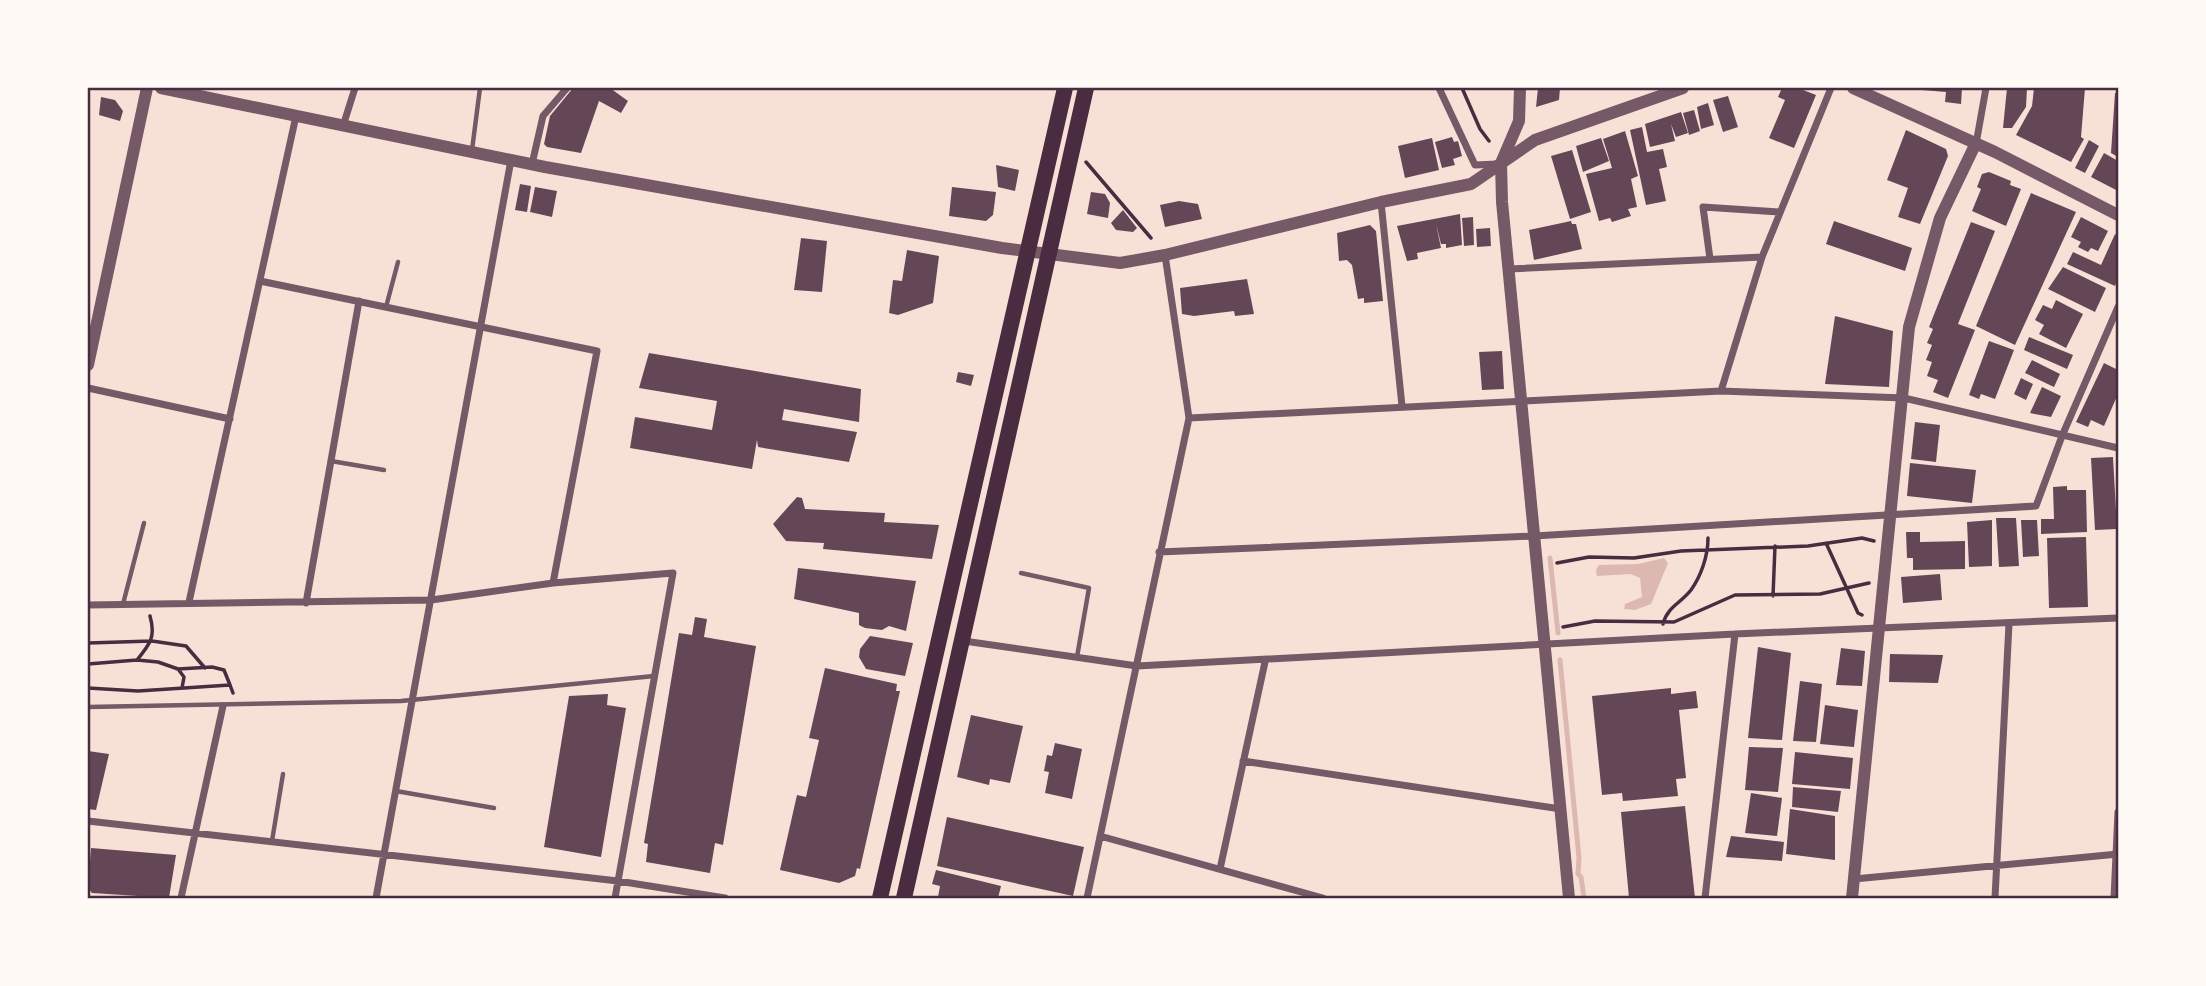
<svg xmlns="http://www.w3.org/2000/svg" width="2206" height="986" viewBox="0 0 2206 986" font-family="'Exo 2',sans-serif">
<rect width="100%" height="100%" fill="#f7e1d7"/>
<!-- water -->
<path fill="#dcb8b0" d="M 1664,558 L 1668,563 L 1651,604 L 1635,610 L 1624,609 L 1625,604 L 1642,597 L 1640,578 L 1631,574 L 1597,576 L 1596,570 L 1599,565 L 1638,564 Z"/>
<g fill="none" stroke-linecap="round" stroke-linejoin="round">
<!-- stream -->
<path stroke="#dcb8b0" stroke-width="5" d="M 1550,558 L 1558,633
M 1560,660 L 1579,858 L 1578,874 L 1581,877 L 1584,898"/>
</g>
<!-- building -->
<path fill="#644757" d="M 573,88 L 610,88 L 628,101 L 621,113 L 599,101 L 581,153 L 547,147 L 544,144 L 550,116 Z
M 1538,88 L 1560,88 L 1559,100 L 1536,107 Z
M 1782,88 L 1798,88 L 1816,95 L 1794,148 L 1769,138 L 1785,100 L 1778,97 Z
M 1922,88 L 1962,88 L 1961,104 L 1945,102 L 1946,92 L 1922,90 Z
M 2007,88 L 2027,88 L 2026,107 L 2012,128 L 2003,128 Z
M 2034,88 L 2085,88 L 2081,137 L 2084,139 L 2071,162 L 2016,135 L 2032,106 Z
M 2115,93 L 2118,93 L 2118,157 L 2111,153 Z
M 1728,96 L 1738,127 L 1723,132 L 1713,100 Z
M 101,97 L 115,100 L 123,111 L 120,121 L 99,115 Z
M 1708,103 L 1714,125 L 1701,129 L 1697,107 Z
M 1694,110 L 1700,131 L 1689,135 L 1683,113 Z
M 1681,112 L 1688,133 L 1676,137 L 1671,124 L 1675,141 L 1650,147 L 1645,124 Z
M 1642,127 L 1647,152 L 1663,149 L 1667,167 L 1659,169 L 1666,201 L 1646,205 L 1630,130 Z
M 1906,130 L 1946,149 L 1948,156 L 1920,224 L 1898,217 L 1908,188 L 1887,180 Z
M 1625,131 L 1638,176 L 1631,179 L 1637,207 L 1628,209 L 1631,216 L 1612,222 L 1610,218 L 1599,221 L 1586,174 L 1612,168 L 1603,139 Z
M 1452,137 L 1454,142 L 1458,141 L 1462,156 L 1453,159 L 1455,165 L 1442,168 L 1435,142 Z
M 1432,138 L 1439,170 L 1405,178 L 1398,146 Z
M 1601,138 L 1609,161 L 1583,172 L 1576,146 Z
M 2089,140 L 2099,146 L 2085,173 L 2075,168 Z
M 1572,150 L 1591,212 L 1570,219 L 1551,156 Z
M 2104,153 L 2118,161 L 2118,191 L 2091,177 Z
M 996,165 L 1019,170 L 1015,191 L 998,187 Z
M 1989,172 L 2011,181 L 2010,185 L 2021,189 L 2006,226 L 1972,211 L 1981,189 L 1977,187 L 1982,174 Z
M 520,184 L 531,186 L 527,212 L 515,210 Z
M 535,187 L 557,191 L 552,217 L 530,212 Z
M 952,187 L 996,192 L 993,215 L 986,221 L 949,216 Z
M 1091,192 L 1105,194 L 1110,203 L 1108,218 L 1087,214 Z
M 2031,193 L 2076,212 L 2015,345 L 1976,326 Z
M 1179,201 L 1198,204 L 1202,219 L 1165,227 L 1160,205 Z
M 1123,210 L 1137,228 L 1133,232 L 1116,230 L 1111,223 Z
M 1460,214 L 1462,245 L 1446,248 L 1446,244 L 1441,244 L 1436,224 L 1441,248 L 1417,253 L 1418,259 L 1407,261 L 1397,226 Z
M 1473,217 L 1474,245 L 1464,246 L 1462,218 Z
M 2081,217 L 2108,231 L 2098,251 L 2091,248 L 2088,252 L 2078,247 L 2081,242 L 2071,237 Z
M 1571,221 L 1572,224 L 1576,224 L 1582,249 L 1534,260 L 1529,230 Z
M 1834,221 L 1912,248 L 1905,271 L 1826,244 Z
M 1971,222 L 1995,231 L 1958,324 L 1975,330 L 1948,398 L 1933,392 L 1938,380 L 1927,376 L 1932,362 L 1926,360 L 1932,345 L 1927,343 L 1933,329 L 1929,327 Z
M 1370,225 L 1376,231 L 1383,301 L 1364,303 L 1364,298 L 1358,299 L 1352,265 L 1347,260 L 1339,261 L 1337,233 Z
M 1490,228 L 1491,246 L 1477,247 L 1476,229 Z
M 2115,234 L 2118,236 L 2118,277 L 2115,286 L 2067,264 L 2073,252 L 2101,265 Z
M 801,238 L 827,241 L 822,292 L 794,290 Z
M 907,250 L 939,256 L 933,303 L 898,315 L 889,313 L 893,280 L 902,281 Z
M 2063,267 L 2106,288 L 2095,312 L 2048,289 Z
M 1247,279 L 1254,314 L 1235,316 L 1234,311 L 1194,316 L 1182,314 L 1180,288 Z
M 2056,300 L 2083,314 L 2066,348 L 2039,334 L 2044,325 L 2035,320 L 2043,305 L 2052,309 Z
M 1835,316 L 1893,331 L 1889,387 L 1825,384 Z
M 2029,337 L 2073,355 L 2067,369 L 2024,350 Z
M 1989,341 L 2014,350 L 1995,399 L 1981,394 L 1979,399 L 1969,395 Z
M 1502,351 L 1504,389 L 1482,390 L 1479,352 Z
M 649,353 L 861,389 L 859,422 L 784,409 L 782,420 L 857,432 L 849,462 L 758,447 L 757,440 L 752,469 L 630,448 L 635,417 L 712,430 L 717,401 L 639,388 Z
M 2032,360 L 2060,374 L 2054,387 L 2025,373 Z
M 2104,363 L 2118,370 L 2118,394 L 2104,426 L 2091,420 L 2088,427 L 2076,422 Z
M 958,372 L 974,375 L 971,386 L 956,382 Z
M 2021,378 L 2033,384 L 2026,400 L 2014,394 Z
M 2042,387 L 2061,396 L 2051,417 L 2030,413 Z
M 1915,422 L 1940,425 L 1936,462 L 1911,459 Z
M 2113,457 L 2117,529 L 2095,530 L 2091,458 Z
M 1910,463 L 1976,470 L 1972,503 L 1907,496 Z
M 2067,486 L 2067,490 L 2086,490 L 2087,532 L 2041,534 L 2041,519 L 2054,519 L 2053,487 Z
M 797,497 L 802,498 L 805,509 L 885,513 L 884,522 L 939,525 L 932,559 L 823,549 L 824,543 L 786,541 L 773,524 Z
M 1996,518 L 2016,518 L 2019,566 L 1999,567 Z
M 1992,520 L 1992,566 L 1969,567 L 1967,522 Z
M 2021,520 L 2037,520 L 2039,556 L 2023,557 Z
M 1906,532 L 1920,532 L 1920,542 L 1965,541 L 1965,569 L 1913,570 L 1913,558 L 1907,558 Z
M 2086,537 L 2088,607 L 2049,608 L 2047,538 Z
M 798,568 L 916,581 L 906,631 L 889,626 L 882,630 L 865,628 L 859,625 L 859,613 L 794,599 Z
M 1940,574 L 1942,600 L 1903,603 L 1901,577 Z
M 695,617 L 707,619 L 704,637 L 756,646 L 723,845 L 715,843 L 710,873 L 646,862 L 648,844 L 644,843 L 679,633 L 692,635 Z
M 870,636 L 913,643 L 905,676 L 866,669 L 859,657 L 860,649 Z
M 1758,647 L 1791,653 L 1782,740 L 1748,738 Z
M 1841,648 L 1865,651 L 1862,686 L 1836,685 Z
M 1890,654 L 1943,655 L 1938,683 L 1889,682 Z
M 825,668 L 897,684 L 896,691 L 900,691 L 860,869 L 857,868 L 855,876 L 839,883 L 780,870 L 797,795 L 806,797 L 819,740 L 809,738 Z
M 1800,681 L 1822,684 L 1816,742 L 1793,741 Z
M 1671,688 L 1671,694 L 1696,691 L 1698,708 L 1679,710 L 1686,778 L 1676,779 L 1678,796 L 1623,801 L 1622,793 L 1602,795 L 1592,696 Z
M 608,694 L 607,705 L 626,708 L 601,857 L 544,847 L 569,696 Z
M 1825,705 L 1858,710 L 1854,747 L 1820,744 Z
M 971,715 L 1023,726 L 1010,783 L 990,779 L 989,785 L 957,777 Z
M 1055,743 L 1082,749 L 1072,799 L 1045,793 L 1049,772 L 1044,771 L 1047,755 L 1052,756 Z
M 1749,747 L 1783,748 L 1778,792 L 1745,790 Z
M 88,751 L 109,754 L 96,810 L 88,809 Z
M 1795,752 L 1853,758 L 1850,789 L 1792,784 Z
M 1793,787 L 1841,791 L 1838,812 L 1792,807 Z
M 1751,793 L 1782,798 L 1777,836 L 1745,833 Z
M 1685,806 L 1695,898 L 1629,898 L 1621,812 Z
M 1790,809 L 1835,816 L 1835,860 L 1786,854 Z
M 947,817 L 1084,847 L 1073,896 L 937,866 Z
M 1731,836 L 1784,842 L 1782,861 L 1726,857 Z
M 91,848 L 176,855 L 169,898 L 92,893 L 88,888 Z
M 936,870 L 1001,886 L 998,898 L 938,897 L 940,886 L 932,884 Z"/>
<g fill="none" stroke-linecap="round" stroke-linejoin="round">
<!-- path -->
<path stroke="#4a2c40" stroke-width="3.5" d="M 1462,88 L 1480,129 L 1489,141
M 1086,162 L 1151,238
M 1826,543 L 1858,613 L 1862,615
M 1557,563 L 1589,557 L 1634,558 L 1681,551 L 1808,546 L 1862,538 L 1874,541
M 1773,596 L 1775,546
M 1663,624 C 1667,607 1681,603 1691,590 C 1701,576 1708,556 1708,538
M 1563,627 L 1595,621 L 1674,622 L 1735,595 L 1820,594 L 1869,583
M 88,643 L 152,641 L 186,646 L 205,668
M 137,660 C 150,644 156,637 150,616
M 88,664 L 137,660 L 158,662 L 178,669 L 212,667 L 224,670 L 230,685
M 178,669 L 184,677 L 182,688
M 88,688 L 138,691 L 230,685 L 233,693"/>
<!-- service -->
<path stroke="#755966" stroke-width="4.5" d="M 472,150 L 480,88
M 386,307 L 398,262
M 331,461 L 384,470
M 1021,573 L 1089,588 L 1077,657
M 123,604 L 144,523
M 88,707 L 401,701 L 654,676
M 396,791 L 494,808
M 272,841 L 283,774"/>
<!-- minor -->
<path stroke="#755966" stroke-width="7" d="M 1439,88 L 1475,165 L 1497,164
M 343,126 L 355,88
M 1976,144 L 1986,88
M 532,164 L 543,116 L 567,88
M 1381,202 L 1402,406
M 1710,259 L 1703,207 L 1779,212
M 1509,269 L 1762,257
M 260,281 L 597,351 L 553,583
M 88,388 L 230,419
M 1721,391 L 1762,257 L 1831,88
M 1189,418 L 1721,391 L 1904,398 L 2118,448
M 1159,552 L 1534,536 L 2036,506 L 2062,436 L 2118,307
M 189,602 L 296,116
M 306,603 L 359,301
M 88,605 L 431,600 L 553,583 L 673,573 L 615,898
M 964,641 L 1137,666 L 1735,634 L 2118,618
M 1243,761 L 1561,809
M 88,821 L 618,881 L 725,898
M 1100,836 L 1323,898
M 1220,869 L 1265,662
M 1854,879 L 2118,854
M 181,898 L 223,706
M 376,898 L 511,160
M 1087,898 L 1189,418 L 1165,255
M 1705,898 L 1735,634
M 1995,898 L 2009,624
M 2114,898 L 2118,812"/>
<!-- tertiary -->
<path stroke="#755966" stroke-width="12" d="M 161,88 L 545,167 L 1002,248 L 1120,263 L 1165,255 L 1381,202 L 1471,184 L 1535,140 L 1683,88
M 1520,88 L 1519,121 L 1501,163 L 1502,202 L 1569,898
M 1853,88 L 1995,152 L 2118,215
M 88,365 L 147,88
M 1852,898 L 1909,327 L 1940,218 L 1975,145"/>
<!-- primary -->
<path stroke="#4a2c40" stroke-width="16" d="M 880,898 L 1065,88
M 904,898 L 1086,88"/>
</g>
<!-- border -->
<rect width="2206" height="986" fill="none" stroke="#fffaf5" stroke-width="178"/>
<rect x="89" y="89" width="2028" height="808" fill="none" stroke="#4a2c40" stroke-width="2.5"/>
</svg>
